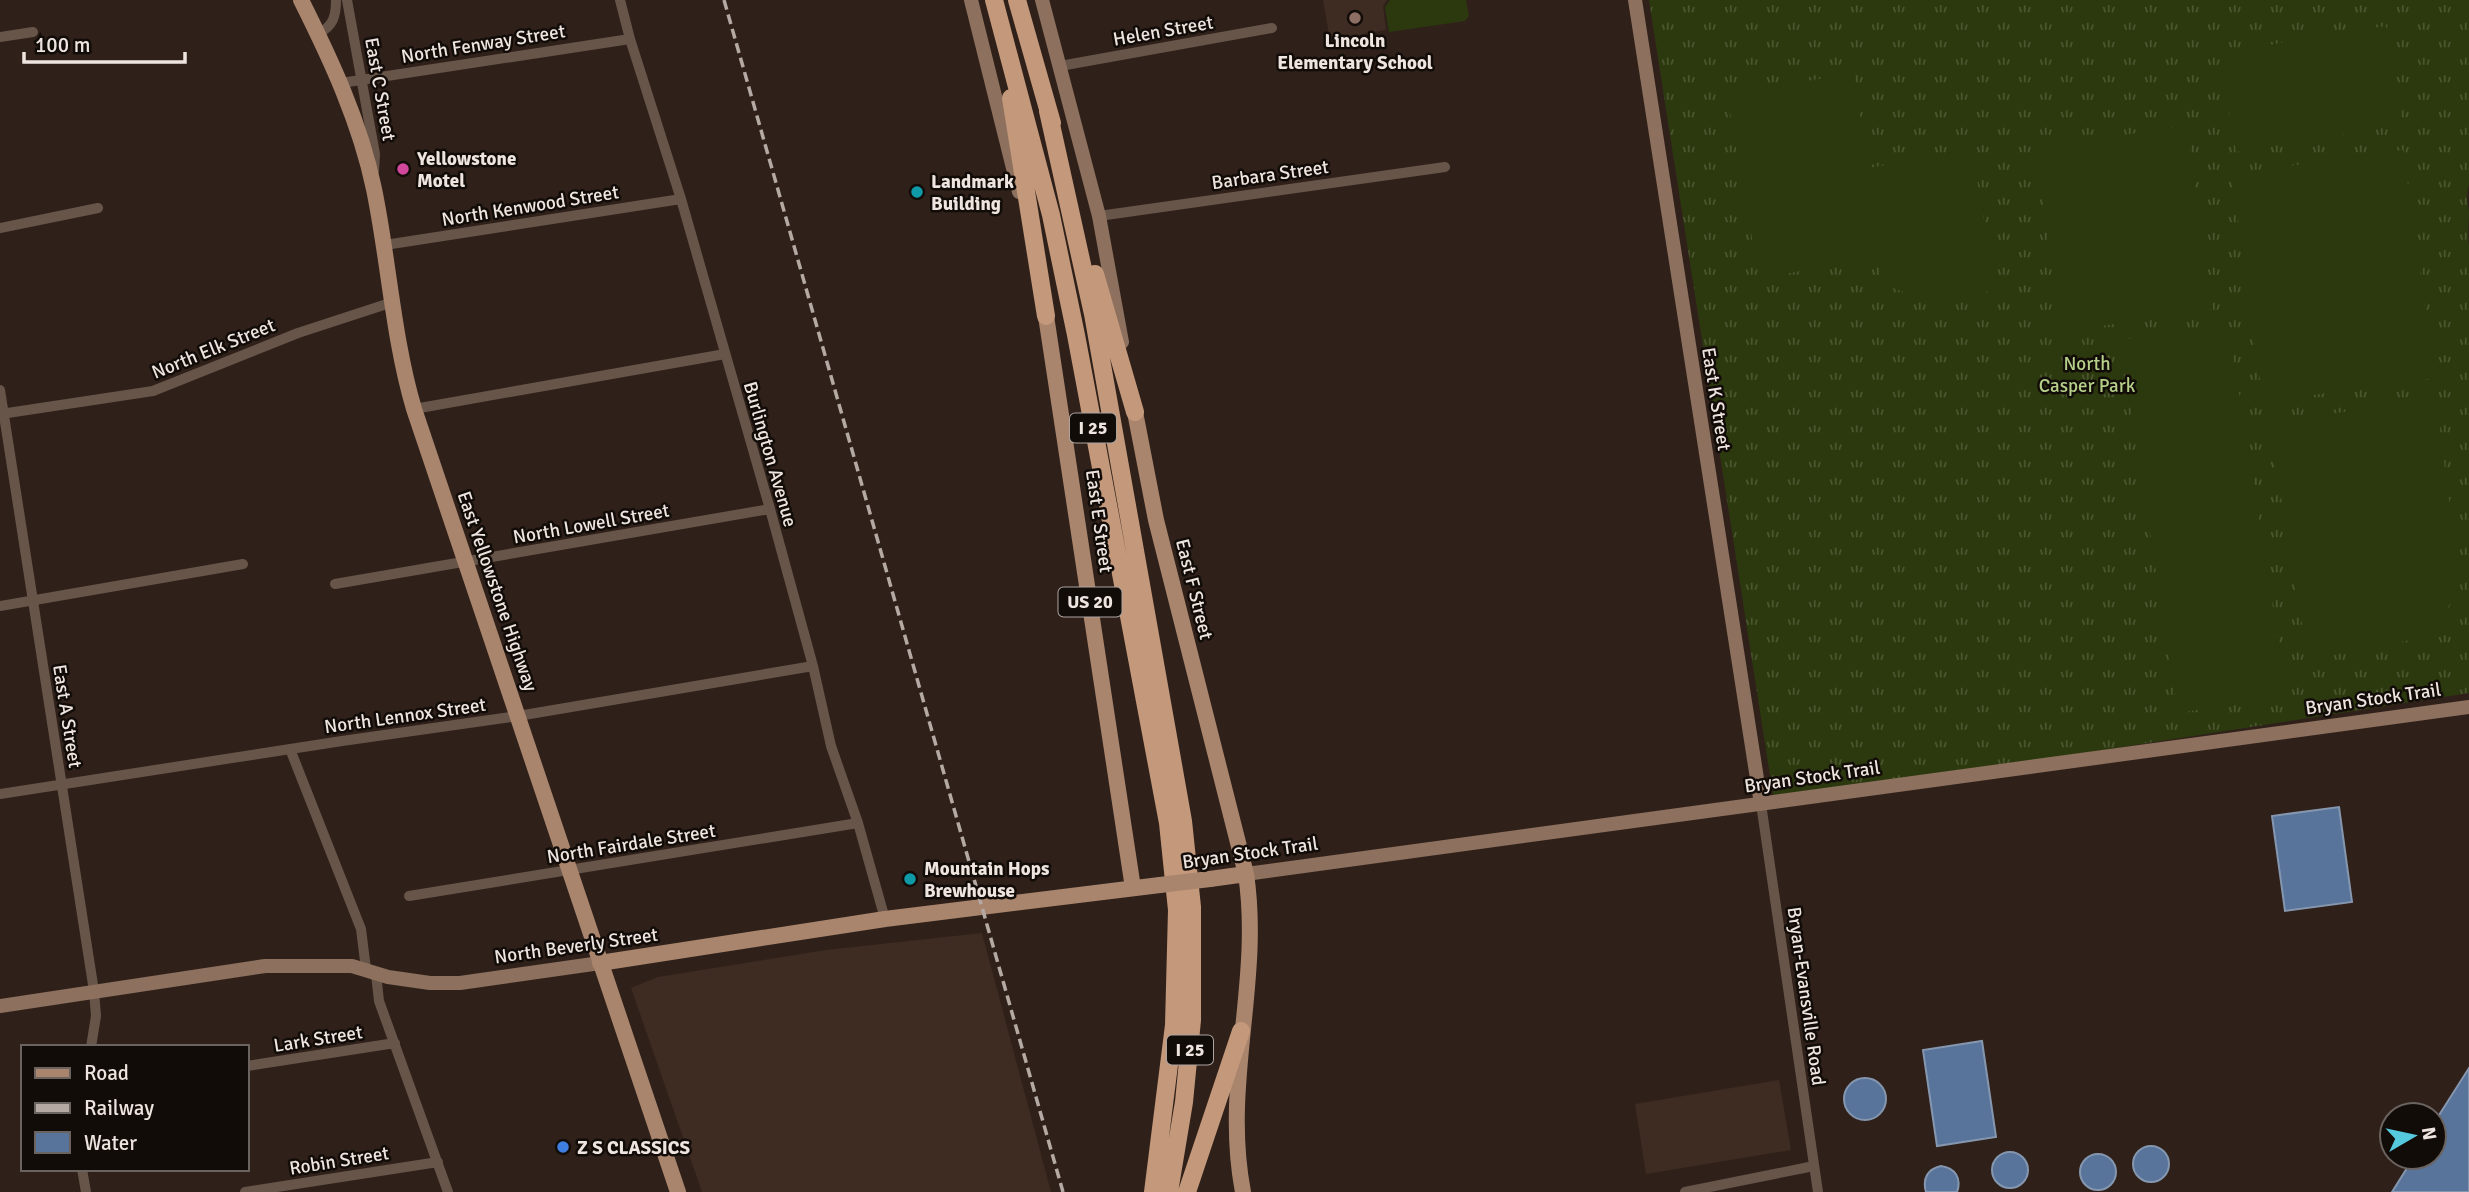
<svg xmlns="http://www.w3.org/2000/svg" width="2469" height="1192" viewBox="0 0 2469 1192" font-family="Signika,sans-serif">
<defs>
<pattern id="grass-tufts" width="24" height="20" patternUnits="userSpaceOnUse" patternTransform="scale(1.75)"><rect width="24" height="20" fill="#2c390e"/><path d="M3 7l-1-3M5 7V3M7 7l1-3M15 17l-1-3M17 17v-4M19 17l1-3" fill="none" stroke="#4b5631"/></pattern>
</defs>
<rect width="100%" height="100%" fill="#2f211a"/>
<!-- built -->
<path fill="#3e2b21" d="M 1323,0 L 1387,0 L 1383,6 L 1386,30 L 1330,40 Z
M 982,933 L 1051,1192 L 702,1192 L 631,988 L 658,977 L 826,950 Z
M 1779,1080 L 1791,1150 L 1646,1174 L 1635,1104 Z"/>
<!-- grass -->
<path fill="url(#grass-tufts)" d="M 1649,0 L 2469,0 L 2469,184 C 2466,195 2467,200 2469,212 C 2469,224 2467,234 2469,246 L 2469,693 L 1774,801 Z"/>
<!-- garden -->
<path fill="#2c390e" d="M 1390,0 L 1466,0 L 1469,16 L 1465,21 L 1389,32 L 1385,7 Z
M 2386,26 L 2402,125 L 2236,152 L 2219,53 Z
M 1853,73 L 1869,168 L 1972,150 L 1996,290 L 1931,302 L 1882,284 L 1877,258 L 1759,278 L 1727,95 Z
M 2186,126 L 2213,309 L 2062,332 L 2035,148 Z
M 2403,150 L 2435,378 L 2263,402 L 2232,174 Z
M 2228,323 L 2287,696 L 2178,713 L 2120,340 Z
M 2436,397 L 2460,587 L 2431,636 L 2308,660 L 2269,424 Z"/>
<!-- water -->
<path fill="#58749a" stroke="#8596af" stroke-width="2" d="M 2339,807 L 2352,902 L 2285,911 L 2272,816 Z
M 1982,1041 L 1996,1137 L 1937,1146 L 1923,1050 Z
M 2469,1068 L 2469,1192 L 2392,1192 L 2414,1157 L 2434,1157 L 2434,1123 Z
M1844 1099a21 21 0 1 1 42 0a21 21 0 1 1-42 0Z
M2133 1164a18 18 0 1 1 36 0a18 18 0 1 1-36 0Z
M1992 1170a18 18 0 1 1 36 0a18 18 0 1 1-36 0Z
M2080 1172a18 18 0 1 1 36 0a18 18 0 1 1-36 0Z
M 1941,1166 C 1955,1168 1962,1178 1957,1192 L 1926,1192 C 1922,1178 1928,1169 1941,1166 Z"/>
<g fill="none" stroke-linecap="round" stroke-linejoin="round">
<!-- street -->
<path stroke="#675549" stroke-width="10" d="M 347,0 L 375,154 L 374,171
M 620,0 L 630,39 L 681,199 L 770,509 L 813,666 L 831,746 L 858,823 L 885,919
M 318,34 C 333,26 336,17 336,0
M 0,37 L 33,32
M 1060,66 L 1272,28
M 341,83 L 630,39
M 1099,216 L 1445,167
M 0,228 L 98,208
M 385,245 L 681,199
M 0,390 L 94,991 L 96,1016 L 91,1047
M 414,409 L 725,354
M 1,414 L 153,391 L 298,333 L 393,302
M 335,584 L 770,509
M 0,606 L 243,564
M 290,749 L 361,929 L 366,969
M 0,794 L 342,741 L 518,716 L 813,666
M 1761,804 L 1818,1192
M 409,896 L 858,823
M 376,974 L 379,1001 L 448,1192
M 247,1066 L 395,1043
M 82,1169 L 86,1192
M 245,1192 L 438,1162
M 1685,1192 L 1814,1166"/>
<!-- secondary -->
<path stroke="#8d705d" stroke-width="14" d="M 971,0 L 1019,192
M 1042,0 L 1099,216 L 1122,342
M 1635,0 L 1761,804
M 1246,874 L 2469,707
M 0,1006 L 265,966 L 352,966 L 388,977 L 430,983 L 460,983 L 600,963"/>
<!-- primary -->
<path stroke="#aa856d" stroke-width="16" d="M 301,0 C 331,60 360,122 374,189 C 389,262 393,338 414,409 L 678,1192
M 1046,316 L 1133,888
M 1135,412 L 1156,520 L 1246,874 C 1262,981 1222,1084 1243,1192
M 1210,879 L 1246,874
M 600,963 L 885,919 L 1160,885"/>
<!-- highway -->
<path stroke="#c4987a" stroke-width="18" d="M 994,0 L 1051,215 L 1076,335 L 1168,823 L 1177,910 L 1174,1025 L 1153,1192
M 1017,0 L 1052,123
M 1011,98 L 1046,316
M 1048,111 L 1093,314 L 1183,821 L 1192,907 L 1192,1020 L 1184,1102 L 1169,1192
M 1095,274 L 1135,412
M 1187,1192 L 1241,1031"/>
<!-- rail -->
<path stroke="#b4a9a3" stroke-width="3.5" stroke-dasharray="10 5" stroke-linecap="butt" d="M 724,0 L 1063,1192"/>
<!-- primary-bridge -->
<path stroke="#aa856d" stroke-width="16" d="M 1160,885 L 1210,879"/>
</g>
<!-- markers -->
<circle fill="#8d6e63" stroke="#120c09" stroke-width="2.5" cx="1355" cy="18" r="7"/>
<circle fill="#d1479c" stroke="#120c09" stroke-width="2.5" cx="403" cy="169" r="7"/>
<g fill="#0f9aa8" stroke="#120c09" stroke-width="2.5">
<circle cx="917" cy="192" r="7"/>
<circle cx="910" cy="879" r="7"/>
</g>
<circle fill="#3f7fe0" stroke="#120c09" stroke-width="2.5" cx="563" cy="1147" r="7"/>
<g text-anchor="middle" stroke-width="5" stroke-linejoin="round" paint-order="stroke">
<!-- shield labels -->
<g fill="#120c09" stroke="#ada4a0" stroke-width="2">
<rect x="1070" y="413.5" width="46" height="29" rx="5"/>
<rect x="1058.5" y="587.5" width="63" height="29" rx="5"/>
<rect x="1167" y="1035.5" width="46" height="29" rx="5"/>
</g>
<g font-size="18" font-weight="bold" fill="#efe5e0">
<text x="1093" y="434">I 25</text>
<text x="1090" y="608">US 20</text>
<text x="1190" y="1056">I 25</text>
</g>
<!-- street labels -->
<g font-size="19" fill="#efe5e0" stroke="#120c09">
<text transform="translate(1163 30) rotate(-10)" y="7">Helen Street</text>
<text transform="translate(483 43) rotate(-9)" y="7">North Fenway Street</text>
<text transform="translate(381 89) rotate(80)" y="7">East C Street</text>
<text transform="translate(1270 174) rotate(-8)" y="7">Barbara Street</text>
<text transform="translate(530 205) rotate(-9)" y="7">North Kenwood Street</text>
<text transform="translate(213 348) rotate(-22)" y="7">North Elk Street</text>
<text transform="translate(1717 399) rotate(81)" y="7">East K Street</text>
<text transform="translate(771 454) rotate(74)" y="7">Burlington Avenue</text>
<text transform="translate(1100 521) rotate(82)" y="7">East E Street</text>
<text transform="translate(591 523) rotate(-10)" y="7">North Lowell Street</text>
<text transform="translate(1195 589) rotate(76)" y="7">East F Street</text>
<text transform="translate(498 591) rotate(71)" y="7">East Yellowstone Highway</text>
<text transform="translate(2373 698) rotate(-8)" y="7">Bryan Stock Trail</text>
<text transform="translate(405 715) rotate(-8)" y="7">North Lennox Street</text>
<text transform="translate(68 716) rotate(81)" y="7">East A Street</text>
<text transform="translate(1812 776) rotate(-8)" y="7">Bryan Stock Trail</text>
<text transform="translate(631 843) rotate(-9)" y="7">North Fairdale Street</text>
<text transform="translate(1250 852) rotate(-8)" y="7">Bryan Stock Trail</text>
<text transform="translate(576 945) rotate(-8)" y="7">North Beverly Street</text>
<text transform="translate(1807 996) rotate(82)" y="7">Bryan-Evansville Road</text>
<text transform="translate(318 1038) rotate(-9)" y="7">Lark Street</text>
<text transform="translate(339 1160) rotate(-9)" y="7">Robin Street</text>
</g>
<!-- poi labels -->
<g font-size="19" font-weight="bold" fill="#efe5e0" stroke="#120c09" text-anchor="start">
<text x="1355" y="47" text-anchor="middle">Lincoln<tspan x="1355" dy="22">Elementary School</tspan></text>
<text x="417" y="165">Yellowstone<tspan x="417" dy="22">Motel</tspan></text>
<text x="931" y="188">Landmark<tspan x="931" dy="22">Building</tspan></text>
<text x="924" y="875">Mountain Hops<tspan x="924" dy="22">Brewhouse</tspan></text>
<text x="577" y="1154">Z S CLASSICS</text>
</g>
<!-- park labels -->
<g font-size="19" fill="#b6d089" stroke="#120c09">
<text x="2087" y="370">North<tspan x="2087" dy="22">Casper Park</tspan></text>
</g>
</g>
<!-- legend -->
<rect x="21" y="1045" width="228" height="126" fill="#120c09" stroke="#6a635f" stroke-width="2"/>
<rect x="35" y="1068" width="35" height="10" fill="#aa856d" stroke="#6a635f" stroke-width="2"/>
<text x="84" y="1080" font-size="21" fill="#efe5e0">Road</text>
<rect x="35" y="1103" width="35" height="10" fill="#b4a9a3" stroke="#6a635f" stroke-width="2"/>
<text x="84" y="1115" font-size="21" fill="#efe5e0">Railway</text>
<rect x="35" y="1132" width="35" height="21" fill="#58749a" stroke="#6a635f" stroke-width="2"/>
<text x="84" y="1150" font-size="21" fill="#efe5e0">Water</text>
<!-- north arrow -->
<g transform="translate(2413 1136) rotate(81)"><circle r="33" fill="#120c09" stroke="#6a635f" stroke-width="2"/>
<path d="M0-5L12 26L0 18L-12 26Z" fill="#55cadf"/>
<text y="-10" font-size="19" font-weight="bold" text-anchor="middle" fill="#efe5e0">N</text>
</g>
<!-- scale -->
<path d="M24 52v10h161v-10" fill="none" stroke="#efe5e0" stroke-width="3.5"/>
<text x="35" y="52" font-size="21" fill="#efe5e0" stroke="#120c09" stroke-width="5" paint-order="stroke">100 m</text>
</svg>
